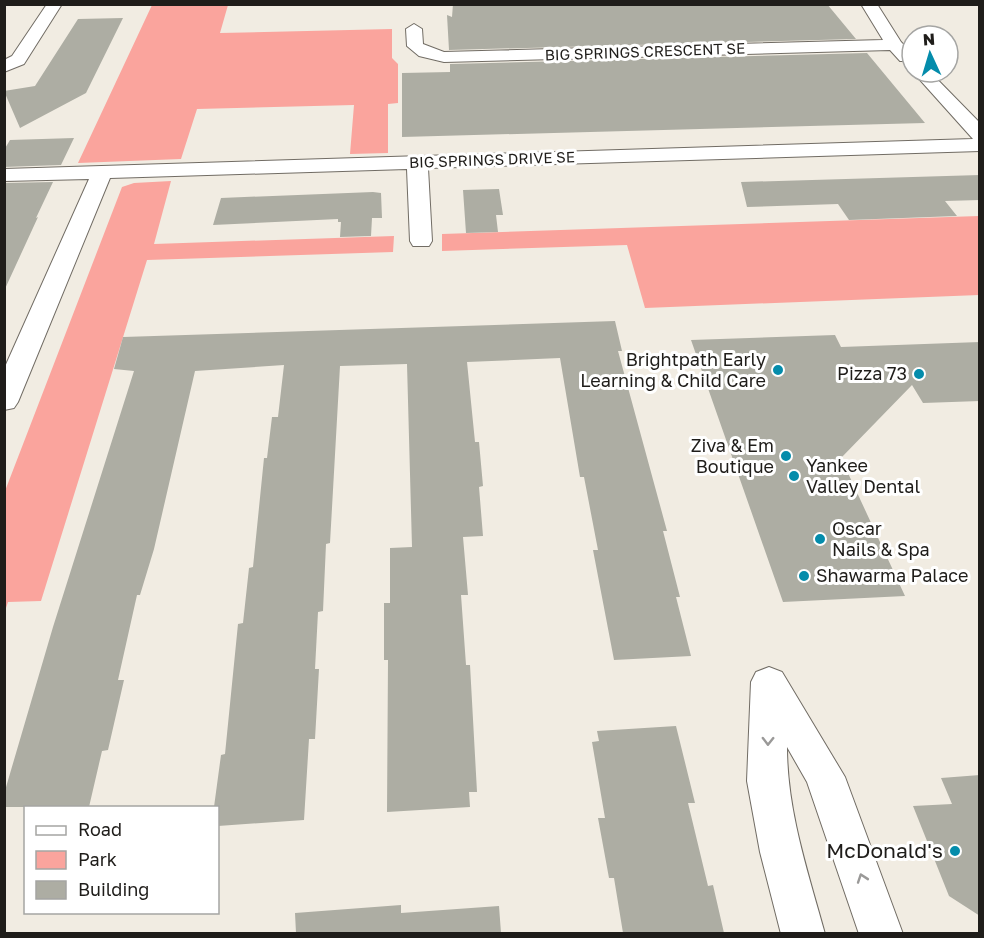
<svg xmlns="http://www.w3.org/2000/svg" width="984" height="938" viewBox="0 0 984 938" font-family="'Golos Text',sans-serif">
<rect width="100%" height="100%" fill="#f1ece2"/>
<!-- green -->
<path fill="#faa49d" d="M 152,5 L 228,5 L 220,33 L 392,29 L 392,58 L 398,64 L 398,103 L 388,104 L 388,153 L 350,154 L 354,105 L 197,109 L 181,159 L 78,163 Z
M 171,181 L 154,244 L 394,236 L 393,252 L 147,260 L 41,601 L 8,602 L 5,611 L 5,491 L 122,187 L 134,183 Z
M 979,216 L 979,295 L 645,308 L 627,245 L 442,251 L 442,234 Z"/>
<!-- building -->
<path fill="#adada3" d="M 453,4 L 827,4 L 856,39 L 449,50 L 447,15 L 452,17 Z
M 123,18 L 86,93 L 20,128 L 4,91 L 35,86 L 78,19 Z
M 867,53 L 925,123 L 402,137 L 402,73 L 450,72 L 450,64 Z
M 74,138 L 61,165 L 4,167 L 4,150 L 10,140 Z
M 980,175 L 980,200 L 945,201 L 957,216 L 849,220 L 838,204 L 747,207 L 741,182 Z
M 53,182 L 36,218 L 38,217 L 4,291 L 4,183 Z
M 499,189 L 503,215 L 496,215 L 498,232 L 466,233 L 463,190 Z
M 373,192 L 381,193 L 382,218 L 372,218 L 371,236 L 340,237 L 341,222 L 338,222 L 338,219 L 213,225 L 221,198 Z
M 615,321 L 622,351 L 618,351 L 667,531 L 663,531 L 680,597 L 676,597 L 691,656 L 614,660 L 593,550 L 598,550 L 584,477 L 580,477 L 560,358 L 467,362 L 475,442 L 479,442 L 483,486 L 479,487 L 483,536 L 463,537 L 468,595 L 461,595 L 466,665 L 470,665 L 477,792 L 469,792 L 470,807 L 387,812 L 388,660 L 384,660 L 384,603 L 390,603 L 390,548 L 412,547 L 407,364 L 340,366 L 330,543 L 326,544 L 323,611 L 318,612 L 315,669 L 319,669 L 315,739 L 309,739 L 304,820 L 218,826 L 218,807 L 214,807 L 221,755 L 225,754 L 238,624 L 243,623 L 249,568 L 253,567 L 264,458 L 267,458 L 272,417 L 278,417 L 284,365 L 195,371 L 154,549 L 140,595 L 137,595 L 118,680 L 124,680 L 108,750 L 102,751 L 89,807 L 4,807 L 4,794 L 53,627 L 134,371 L 114,369 L 123,337 Z
M 835,335 L 841,347 L 980,342 L 980,401 L 923,403 L 912,385 L 841,458 L 905,596 L 783,602 L 691,340 Z
M 676,726 L 695,803 L 688,803 L 708,886 L 713,885 L 724,933 L 623,933 L 614,878 L 609,878 L 598,818 L 605,818 L 592,742 L 599,741 L 597,731 Z
M 980,775 L 980,916 L 949,896 L 913,806 L 952,804 L 941,778 Z
M 401,905 L 401,913 L 499,906 L 501,933 L 296,933 L 295,913 Z"/>
<g fill="none" stroke-linecap="round" stroke-linejoin="round">
<defs>
<path id="street" d="M 47,4 L 62,4 L 24,64 L 4,72 L 4,60 L 12,56 Z
M 861,4 L 877,4 L 901,42 L 912,53 L 912,61 L 900,61 L 890,50 L 444,62 L 419,56 L 407,46 L 406,29 L 414,24 L 422,29 L 423,44 L 444,52 L 883,40 Z
M 912,71 L 930,72 L 980,123 L 980,151 L 428,168 L 432,241 L 429,246 L 413,246 L 410,241 L 407,169 L 110,178 L 18,402 L 14,408 L 4,410 L 4,369 L 89,179 L 4,181 L 4,169 L 973,139 Z
M 769,667 L 782,672 L 845,777 L 903,934 L 859,934 L 807,782 L 787,747 C 787,811 808,872 825,934 L 781,934 L 760,852 L 747,781 L 751,682 L 756,672 Z"/>
</defs>
<!-- street casing -->
<use href="#street" stroke="#716c64" stroke-width="2"/>
<!-- street -->
<use href="#street" fill="#fff" fill-rule="evenodd"/>
</g>
<!-- one-way arrows -->
<defs><path id="oneway-chevron" d="M-2-3.5L2.5 0L-2 3.5" fill="none" stroke-width="1.6" stroke-linecap="round" stroke-linejoin="round" transform="scale(1.5)"/></defs>
<g stroke="#9a9998">
<use href="#oneway-chevron" transform="translate(768 741) rotate(91)"/>
<use href="#oneway-chevron" transform="translate(862 878) rotate(-109)"/>
</g>
<!-- markers -->
<g fill="#048cab" stroke="#fff" stroke-width="2">
<circle cx="778" cy="370" r="6"/>
<circle cx="919" cy="374" r="6"/>
<circle cx="786" cy="456" r="6"/>
<circle cx="794" cy="476" r="6"/>
<circle cx="820" cy="539" r="6"/>
<circle cx="804" cy="576" r="6"/>
<circle cx="955" cy="851" r="6"/>
</g>
<g text-anchor="middle" stroke-width="6" stroke-linejoin="round" paint-order="stroke">
<!-- far-street labels -->
<g font-size="15" fill="#1f1d1a" stroke="#fff">
<text transform="translate(645 52) rotate(-2)" y="5">BIG SPRINGS CRESCENT SE</text>
<text transform="translate(492 160) rotate(-2)" y="5">BIG SPRINGS DRIVE SE</text>
</g>
<!-- poi labels -->
<g font-size="18" fill="#1f1d1a" stroke="#fff" text-anchor="end">
<text x="766" y="366">Brightpath Early<tspan x="766" dy="21">Learning &amp; Child Care</tspan></text>
<text x="907" y="380">Pizza 73</text>
<text x="774" y="452">Ziva &amp; Em<tspan x="774" dy="21">Boutique</tspan></text>
<text x="806" y="472" text-anchor="start">Yankee<tspan x="806" dy="21">Valley Dental</tspan></text>
<text x="832" y="535" text-anchor="start">Oscar<tspan x="832" dy="21">Nails &amp; Spa</tspan></text>
<text x="816" y="582" text-anchor="start">Shawarma Palace</text>
</g>
<!-- near-poi labels -->
<g font-size="21" fill="#1f1d1a" stroke="#fff" text-anchor="end">
<text x="943" y="858">McDonald's</text>
</g>
</g>
<!-- border -->
<rect width="984" height="938" fill="none" stroke="#1f1d1a" stroke-width="12"/>
<!-- legend -->
<rect x="24" y="806" width="195" height="108" fill="#ffffff" stroke="#a5a5a3" stroke-width="1.5"/>
<rect x="36" y="826" width="30" height="9" fill="#ffffff" stroke="#a5a5a3" stroke-width="1.5"/>
<text x="78" y="836" font-size="18" fill="#1f1d1a">Road</text>
<rect x="36" y="851" width="30" height="18" fill="#faa49d" stroke="#a5a5a3" stroke-width="1.5"/>
<text x="78" y="866" font-size="18" fill="#1f1d1a">Park</text>
<rect x="36" y="881" width="30" height="18" fill="#adada3" stroke="#a5a5a3" stroke-width="1.5"/>
<text x="78" y="896" font-size="18" fill="#1f1d1a">Building</text>
<!-- north arrow -->
<g transform="translate(930 54) rotate(356)"><circle r="28" fill="#ffffff" stroke="#a5a5a3" stroke-width="1.5"/>
<path d="M0-4.5L10 22L0 15L-10 22Z" fill="#048cab"/>
<text y="-9" font-size="16" font-weight="bold" text-anchor="middle" fill="#1f1d1a">N</text>
</g>
</svg>
